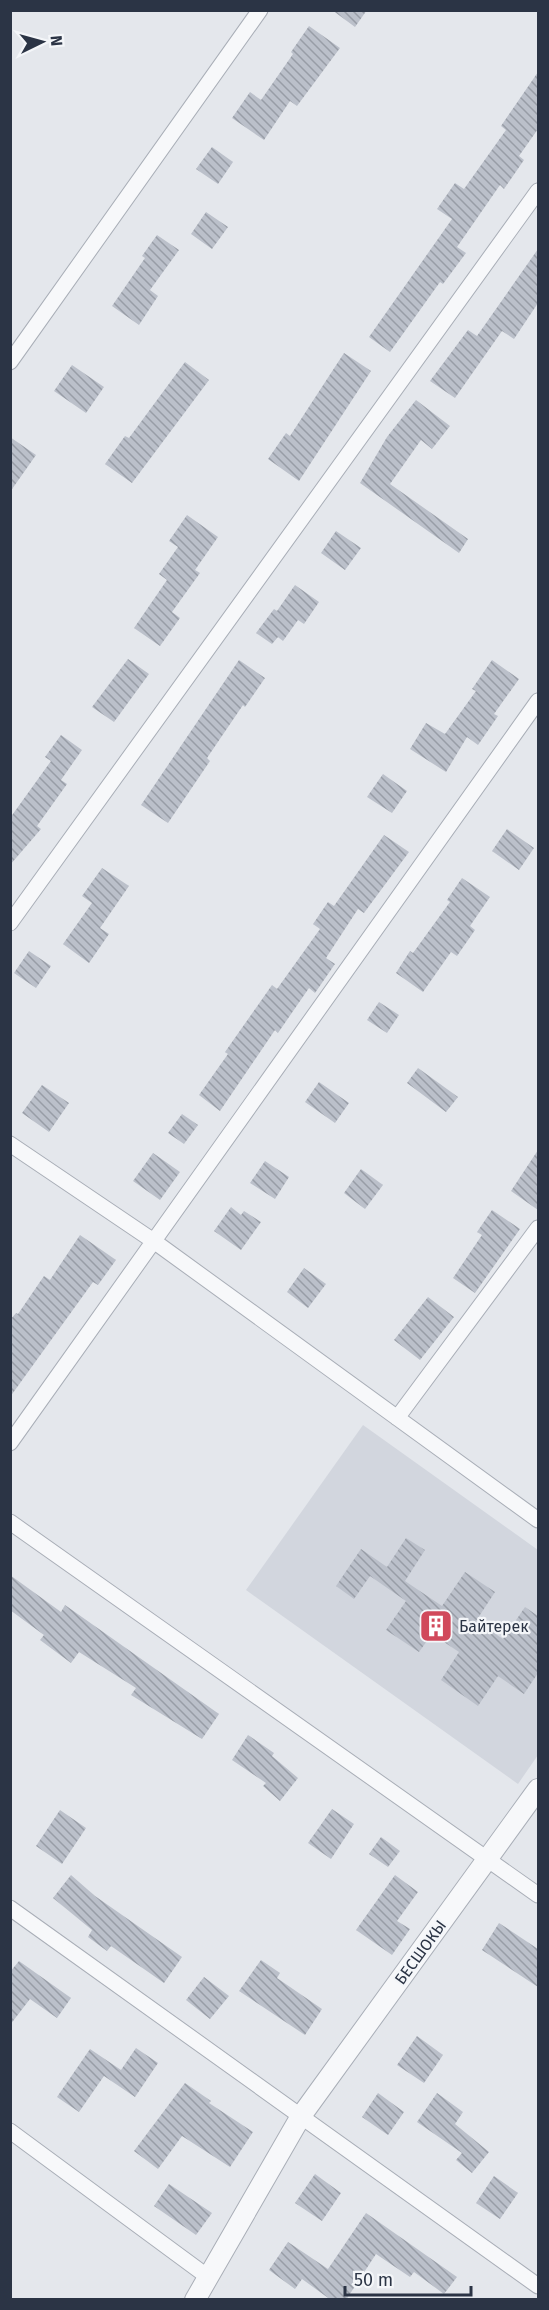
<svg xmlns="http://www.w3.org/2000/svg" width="549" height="2310" viewBox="0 0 549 2310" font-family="'Fira Sans',sans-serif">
<defs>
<pattern id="building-back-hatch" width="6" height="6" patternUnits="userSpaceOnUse" patternTransform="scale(1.5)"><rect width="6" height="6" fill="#bbc0ca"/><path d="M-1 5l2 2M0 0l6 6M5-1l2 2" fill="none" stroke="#989da6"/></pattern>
</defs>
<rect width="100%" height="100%" fill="#e4e7ec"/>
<!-- built -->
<path fill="#d2d6de" d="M 363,1425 L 538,1550 L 538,1755 L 518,1784 L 246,1590 Z"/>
<!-- building -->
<path fill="url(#building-back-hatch)" d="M 332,10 L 367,10 L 355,27 Z
M 309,26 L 340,48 L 297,106 L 290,101 L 264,140 L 232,118 L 250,92 L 261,100 L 293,54 L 291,52 Z
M 538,72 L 538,129 L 519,156 L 524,160 L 504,189 L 500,185 L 457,247 L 466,253 L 443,284 L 440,282 L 390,352 L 369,337 L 452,219 L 437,209 L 455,183 L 464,189 L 506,130 L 501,126 Z
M 212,147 L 233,162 L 218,184 L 196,169 Z
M 206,212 L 228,227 L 212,249 L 191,234 Z
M 157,235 L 179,250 L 150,290 L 158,296 L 139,325 L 112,306 L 145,258 L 142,256 Z
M 538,249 L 538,303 L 514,339 L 502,331 L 455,398 L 430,381 L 468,330 L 477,336 Z
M 344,353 L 371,371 L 299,481 L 268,459 L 286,433 L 290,436 Z
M 185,362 L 209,380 L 132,483 L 105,464 L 125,436 L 129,438 Z
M 72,365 L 104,387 L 86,413 L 54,391 Z
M 416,400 L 450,426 L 432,449 L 421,440 L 390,484 L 468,539 L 459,553 L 360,483 L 387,437 Z
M 10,437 L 36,455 L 10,492 Z
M 187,515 L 218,537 L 195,570 L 200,573 L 172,612 L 180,618 L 160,646 L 134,628 L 167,580 L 159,574 L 178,547 L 169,541 Z
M 336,531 L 361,548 L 345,570 L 321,553 Z
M 295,585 L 319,602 L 304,624 L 298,620 L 283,641 L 278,637 L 272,644 L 256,633 L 274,609 L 277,611 Z
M 128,659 L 149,674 L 114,722 L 92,707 Z
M 239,660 L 265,678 L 245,707 L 243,705 L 207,758 L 210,761 L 168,823 L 141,805 Z
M 492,660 L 519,679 L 494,714 L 498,716 L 478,745 L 467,737 L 446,772 L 410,749 L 426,723 L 445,734 L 476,691 L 472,689 Z
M 61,735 L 82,750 L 61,780 L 67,784 L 37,826 L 41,829 L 10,865 L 10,818 L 51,761 L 45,757 Z
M 383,774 L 407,791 L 392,813 L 367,797 Z
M 507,829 L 534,848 L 519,870 L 492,851 Z
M 384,835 L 409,852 L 364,913 L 358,909 L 326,958 L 335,964 L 315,993 L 309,988 L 278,1033 L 275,1030 L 220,1111 L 199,1095 L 228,1054 L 225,1052 L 272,985 L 277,989 L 320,929 L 313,924 L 328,902 L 334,906 Z
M 102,868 L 129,886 L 100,928 L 109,934 L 89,963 L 63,944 L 92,903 L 82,896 Z
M 462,878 L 490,897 L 470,926 L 475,930 L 457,956 L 451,952 L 423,992 L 396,973 L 410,951 L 413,953 L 450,902 L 447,900 Z
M 29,951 L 51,966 L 36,988 L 14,973 Z
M 379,1002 L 399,1015 L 387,1033 L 367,1020 Z
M 418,1068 L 458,1097 L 446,1112 L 407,1083 Z
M 319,1082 L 349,1103 L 335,1123 L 305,1102 Z
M 42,1085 L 69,1103 L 49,1132 L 22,1113 Z
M 182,1114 L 198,1125 L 184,1144 L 168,1133 Z
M 538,1150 L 538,1210 L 511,1191 Z
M 153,1153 L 180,1172 L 160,1200 L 133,1181 Z
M 265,1161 L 289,1177 L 275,1199 L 250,1183 Z
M 361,1169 L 383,1185 L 365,1209 L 344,1193 Z
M 231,1207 L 241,1215 L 244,1211 L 261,1222 L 241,1250 L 214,1231 Z
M 492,1210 L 520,1229 L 475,1293 L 453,1278 L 482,1235 L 477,1232 Z
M 80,1235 L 116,1260 L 98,1285 L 93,1282 L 10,1397 L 10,1320 L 16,1313 L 18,1314 L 44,1276 L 50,1280 Z
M 304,1268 L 326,1284 L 308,1308 L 287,1292 Z
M 428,1297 L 454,1317 L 420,1360 L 394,1340 Z
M 406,1538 L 425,1550 L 405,1581 L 442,1606 L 465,1572 L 495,1592 L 476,1621 L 503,1639 L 525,1607 L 538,1616 L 538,1673 L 524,1694 L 498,1676 L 478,1706 L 441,1680 L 459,1652 L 432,1634 L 419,1652 L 386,1630 L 406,1601 L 370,1576 L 354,1599 L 336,1586 L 361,1549 L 387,1567 Z
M 10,1575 L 61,1612 L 65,1605 L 219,1714 L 202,1739 L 131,1695 L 136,1688 L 79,1652 L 71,1663 L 40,1640 L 44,1635 L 10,1610 Z
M 248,1735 L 274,1753 L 272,1756 L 298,1778 L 280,1801 L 263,1786 L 266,1783 L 232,1760 Z
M 332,1809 L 354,1824 L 331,1859 L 308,1843 Z
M 60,1810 L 86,1828 L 62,1864 L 36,1846 Z
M 381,1837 L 400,1851 L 388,1867 L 369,1854 Z
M 71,1875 L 95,1896 L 182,1957 L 164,1983 L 111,1946 L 107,1951 L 88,1937 L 92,1930 L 53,1898 Z
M 395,1875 L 418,1892 L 397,1921 L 410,1929 L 392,1955 L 356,1930 Z
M 499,1923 L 538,1949 L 538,1987 L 482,1950 Z
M 261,1960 L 280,1973 L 277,1978 L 322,2009 L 305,2035 L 239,1991 Z
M 19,1961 L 71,1998 L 57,2018 L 30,1999 L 10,2025 L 10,1972 Z
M 204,1977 L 229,1996 L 210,2019 L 186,2000 Z
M 417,2036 L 443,2055 L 424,2083 L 397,2065 Z
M 136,2048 L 158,2063 L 135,2097 L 104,2076 L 79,2112 L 57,2097 L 90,2049 L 121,2070 Z
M 185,2083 L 211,2101 L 209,2103 L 253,2132 L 230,2167 L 182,2136 L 158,2169 L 134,2151 Z
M 378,2093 L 404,2112 L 388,2135 L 362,2117 Z
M 437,2093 L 463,2112 L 455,2124 L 489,2152 L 472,2173 L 456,2160 L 462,2153 L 417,2122 Z
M 315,2174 L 341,2193 L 322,2221 L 295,2203 Z
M 494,2176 L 518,2193 L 500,2219 L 476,2203 Z
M 169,2184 L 212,2213 L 196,2235 L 154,2206 Z
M 366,2213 L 457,2277 L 444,2294 L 414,2272 L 410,2277 L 376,2254 L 346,2300 L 331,2300 L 302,2279 L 295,2289 L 269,2270 L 288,2242 L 328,2269 Z"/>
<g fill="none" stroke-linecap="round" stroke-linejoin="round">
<defs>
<path id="minor" d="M 10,362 L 260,10
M 10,923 L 538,191
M 10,1144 L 155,1242 L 538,1520
M 397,1418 L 538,1228
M 10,1443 L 538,701
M 10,1522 L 538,1895
M 10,1908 L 538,2286
M 10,2131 L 208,2277"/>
<path id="tertiary" d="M 195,2300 L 301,2116 L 538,1789"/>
</defs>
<!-- minor casing -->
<use href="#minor" stroke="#a9aeb7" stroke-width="17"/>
<!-- tertiary casing -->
<use href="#tertiary" stroke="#a9aeb7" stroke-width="22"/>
<!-- minor -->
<use href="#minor" stroke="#f7f8fa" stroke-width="15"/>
<!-- tertiary -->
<use href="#tertiary" stroke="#f7f8fa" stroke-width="20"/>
</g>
<!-- icons -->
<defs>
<symbol id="building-square" viewBox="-11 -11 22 22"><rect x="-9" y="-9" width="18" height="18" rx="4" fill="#d1495b" stroke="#f4f6f9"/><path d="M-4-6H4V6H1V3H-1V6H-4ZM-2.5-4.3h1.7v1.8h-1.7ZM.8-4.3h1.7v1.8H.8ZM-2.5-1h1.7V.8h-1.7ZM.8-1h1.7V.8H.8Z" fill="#fff"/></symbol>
</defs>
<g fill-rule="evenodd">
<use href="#building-square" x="417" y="1607" width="38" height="38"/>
</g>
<g text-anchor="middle" stroke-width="4.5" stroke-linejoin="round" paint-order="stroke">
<!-- poi labels -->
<g font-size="16" fill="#2b3445" stroke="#f4f6f9" text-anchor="start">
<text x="459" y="1632">Байтерек</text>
</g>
<!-- street labels -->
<g font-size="16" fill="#2b3445" stroke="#f4f6f9">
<text transform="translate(420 1952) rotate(-54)" y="6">БЕСШОКЫ</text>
</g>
</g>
<!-- border -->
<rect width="549" height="2310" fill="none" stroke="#2b3445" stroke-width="24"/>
<!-- north arrow -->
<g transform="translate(42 42) rotate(85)" stroke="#f4f6f9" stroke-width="4.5" paint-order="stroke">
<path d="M0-4.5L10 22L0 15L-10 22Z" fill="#2b3445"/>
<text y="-9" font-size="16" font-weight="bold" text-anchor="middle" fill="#2b3445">N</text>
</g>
<!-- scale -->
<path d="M345 2286v9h126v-9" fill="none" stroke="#2b3445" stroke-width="3"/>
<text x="354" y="2286" font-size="18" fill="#2b3445" stroke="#f4f6f9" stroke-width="4.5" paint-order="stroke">50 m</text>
</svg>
